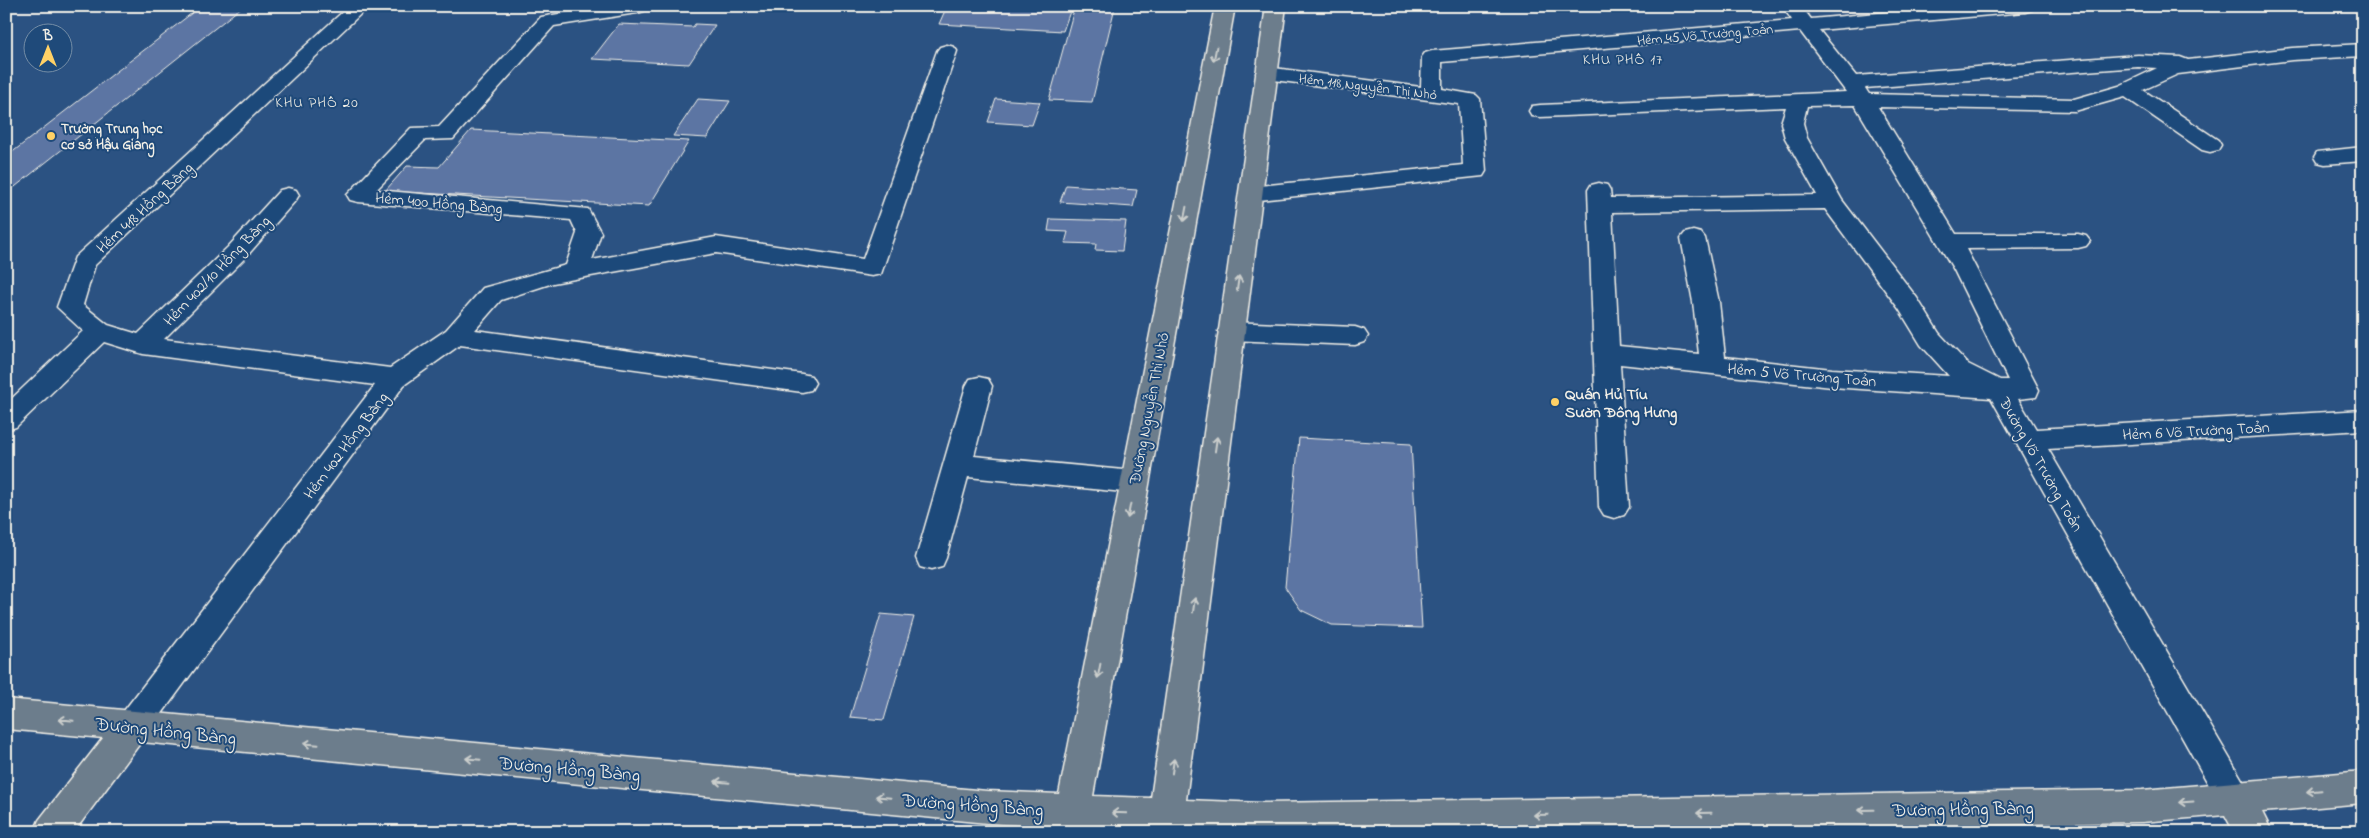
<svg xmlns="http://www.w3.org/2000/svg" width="2369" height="838" viewBox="0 0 2369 838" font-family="'Indie Flower',sans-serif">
<rect width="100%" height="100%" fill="#2b5282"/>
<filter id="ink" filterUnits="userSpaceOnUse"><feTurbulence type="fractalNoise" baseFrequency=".02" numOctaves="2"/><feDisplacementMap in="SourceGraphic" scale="10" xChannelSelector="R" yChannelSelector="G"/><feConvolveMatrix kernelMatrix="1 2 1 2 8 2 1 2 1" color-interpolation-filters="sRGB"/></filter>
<g filter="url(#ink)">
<!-- building -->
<path fill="#5c75a3" stroke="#f4f1e8" d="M 201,6 L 243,6 L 6,194 L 6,157 Z
M 947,6 L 1072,6 L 1063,31 L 939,24 Z
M 1075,6 L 1115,7 L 1092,102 L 1049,100 Z
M 619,24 L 693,27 L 695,24 L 715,25 L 689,64 L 592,59 Z
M 698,99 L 730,101 L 707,138 L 673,136 Z
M 996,99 L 1040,102 L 1032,125 L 988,122 Z
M 471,130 L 689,141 L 649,206 L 385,191 L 407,166 L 439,167 Z
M 1066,185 L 1137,190 L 1133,207 L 1060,202 Z
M 1050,219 L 1126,221 L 1122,251 L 1095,250 L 1096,244 L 1065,243 L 1068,232 L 1048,231 Z
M 1299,438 L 1411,444 L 1422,628 L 1332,625 L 1301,610 L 1285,587 Z
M 881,614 L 914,617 L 884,720 L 850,717 Z"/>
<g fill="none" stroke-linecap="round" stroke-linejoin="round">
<defs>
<path id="minor" d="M 349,6 L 369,6 L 95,265 L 83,305 L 108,325 L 138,334 L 228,247 L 280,190 L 288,188 L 296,190 L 299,195 L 296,200 L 246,257 L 164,339 L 390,368 L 446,330 L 483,288 L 566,265 L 577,233 L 571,220 L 358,202 L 350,200 L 347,195 L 411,128 L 439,127 L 541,17 L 605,6 L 647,7 L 644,11 L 637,13 L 554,26 L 453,139 L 425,140 L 376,190 L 588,209 L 601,233 L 592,260 L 716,237 L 863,259 L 937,51 L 940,47 L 947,45 L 954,47 L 957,51 L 881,274 L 872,276 L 716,253 L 553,283 L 501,300 L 475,330 L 802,374 L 811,376 L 815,383 L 811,390 L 802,392 L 460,345 L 404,385 L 144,738 L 132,742 L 120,738 L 115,727 L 120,716 L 375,385 L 143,354 L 104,342 L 16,427 L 6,430 L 6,404 L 83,331 L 57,307 L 75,257 Z
M 1782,6 L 1801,6 L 1811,19 L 1955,6 L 2034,6 L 2032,10 L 2025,12 L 1819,30 L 1856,76 L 2138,55 L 2180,57 L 2188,60 L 2292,48 L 2363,44 L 2363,56 L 2292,60 L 2178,74 L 2143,90 L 2218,140 L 2221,145 L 2218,150 L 2210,152 L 2202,150 L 2125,97 L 2075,111 L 1878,107 L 1956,234 L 2078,234 L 2086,236 L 2090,241 L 2086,246 L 2078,248 L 1966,249 L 2039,390 L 2036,397 L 2018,399 L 2036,429 L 2363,410 L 2363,430 L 2048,449 L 2247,788 L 2253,799 L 2247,810 L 2235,815 L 2223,810 L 1991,398 L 1832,387 L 1620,364 L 1629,507 L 1624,515 L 1614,518 L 1604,515 L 1599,507 L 1588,190 L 1591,185 L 1599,183 L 1607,185 L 1610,190 L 1611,198 L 1817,195 L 1785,138 L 1781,123 L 1786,107 L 1540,117 L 1532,116 L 1529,111 L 1532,106 L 1540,105 L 1846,92 L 1800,31 L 1442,62 L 1442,89 L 1476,95 L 1480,99 L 1486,171 L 1483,176 L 1250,201 L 1242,199 L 1239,194 L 1242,189 L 1250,187 L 1463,165 L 1459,104 L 1266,79 L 1259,77 L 1256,73 L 1259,69 L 1266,67 L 1421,87 L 1422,57 L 1425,53 L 1432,51 L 1792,20 ZM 2138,67 L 2157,68 L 2119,86 L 2074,99 L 1869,94 L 1865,88 ZM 1855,105 L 1954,270 L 2008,380 L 2000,380 L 1968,364 L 1939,333 L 1917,298 L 1842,200 L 1807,138 L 1803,123 L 1807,106 ZM 1825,209 L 1899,309 L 1921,345 L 1949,376 L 1832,369 L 1725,357 L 1719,302 L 1705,238 L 1701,233 L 1693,231 L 1685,233 L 1681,238 L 1693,302 L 1699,354 L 1619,346 L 1612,212 Z
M 2363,147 L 2363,161 L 2325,164 L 2317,162 L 2314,157 L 2317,152 Z
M 1231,322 L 1355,327 L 1364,330 L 1368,336 L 1364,342 L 1355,345 L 1231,340 L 1222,337 L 1218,331 L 1222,325 Z
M 979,377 L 988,379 L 992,386 L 974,456 L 1134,471 L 1144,474 L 1148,482 L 1144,490 L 1134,493 L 968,477 L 946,558 L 942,567 L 931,570 L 920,567 L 916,558 L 966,386 L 970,379 Z"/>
<path id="major" d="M 1215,6 L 1235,6 L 1093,796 L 1151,798 L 1266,6 L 1286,6 L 1186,800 L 1262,803 L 2142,790 L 2363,771 L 2363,803 L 2262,812 L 2272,832 L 2234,832 L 2225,815 L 2142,822 L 1562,832 L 1146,832 L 1088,828 L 1087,832 L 1051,832 L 1052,827 L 987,823 L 141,742 L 74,832 L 34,832 L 39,820 L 103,738 L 6,729 L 6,699 L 987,791 L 1059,794 Z"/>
</defs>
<!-- minor casing -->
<use href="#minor" stroke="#f4f1e8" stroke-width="3"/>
<!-- major casing -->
<use href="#major" stroke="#f4f1e8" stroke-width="3"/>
<!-- minor -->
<use href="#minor" fill="#1f4a7a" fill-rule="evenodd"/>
<!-- major -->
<use href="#major" fill="#6c7d8c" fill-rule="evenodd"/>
</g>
<!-- one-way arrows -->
<defs><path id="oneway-shaft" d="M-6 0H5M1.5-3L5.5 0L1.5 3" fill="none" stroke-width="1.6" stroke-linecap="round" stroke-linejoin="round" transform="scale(1.25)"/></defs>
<g stroke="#cbcecc">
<use href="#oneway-shaft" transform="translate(1215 54) rotate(101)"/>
<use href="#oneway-shaft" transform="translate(1185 214) rotate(101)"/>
<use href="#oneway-shaft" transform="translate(1238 283) rotate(-82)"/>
<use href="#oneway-shaft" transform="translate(1216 444) rotate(-82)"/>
<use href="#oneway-shaft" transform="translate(1129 511) rotate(101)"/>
<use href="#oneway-shaft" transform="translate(1194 605) rotate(-82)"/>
<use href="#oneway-shaft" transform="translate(1099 671) rotate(101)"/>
<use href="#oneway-shaft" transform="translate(66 720) rotate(-174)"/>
<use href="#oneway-shaft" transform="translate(311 744) rotate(-175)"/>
<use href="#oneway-shaft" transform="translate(473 759) rotate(-175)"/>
<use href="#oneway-shaft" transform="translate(1173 766) rotate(-82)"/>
<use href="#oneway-shaft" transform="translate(722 782) rotate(-175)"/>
<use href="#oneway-shaft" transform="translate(2314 791) rotate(175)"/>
<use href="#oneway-shaft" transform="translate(883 797) rotate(-175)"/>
<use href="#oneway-shaft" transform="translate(2186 802) rotate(176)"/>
<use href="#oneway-shaft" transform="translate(1866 810) rotate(179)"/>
<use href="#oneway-shaft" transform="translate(1119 813) rotate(-178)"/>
<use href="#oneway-shaft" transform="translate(1704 813) rotate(179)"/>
<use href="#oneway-shaft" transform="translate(1541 815) rotate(179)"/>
</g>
</g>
<!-- markers -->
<g fill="#ffd166" stroke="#1f4a7a" stroke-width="2">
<circle cx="51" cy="136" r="5"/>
<circle cx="1555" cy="402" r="5"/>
</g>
<g text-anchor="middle" stroke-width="4" stroke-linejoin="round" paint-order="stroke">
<!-- far-street labels -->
<g font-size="14" fill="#f4f1e8" stroke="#1f4a7a">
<text transform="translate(1705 34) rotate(-5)" y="5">Hẻm 45 Võ Trường Toản</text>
<text transform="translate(1368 86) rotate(7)" y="5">Hẻm 118 Nguyễn Thị Nhỏ</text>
</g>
<!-- far-poi labels -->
<g font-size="14" font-weight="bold" fill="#f4f1e8" stroke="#1f4a7a" text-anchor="start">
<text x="61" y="133">Trường Trung học<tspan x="61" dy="16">cơ sở Hậu Giang</tspan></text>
</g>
<!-- far-neighbourhood labels -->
<g font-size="15" letter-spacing="1" fill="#f4f1e8" stroke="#1f4a7a">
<text x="1623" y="64">KHU PHỐ 17</text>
<text x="317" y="107">KHU PHỐ 20</text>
</g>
<!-- street labels -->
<g font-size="16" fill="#f4f1e8" stroke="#1f4a7a">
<text transform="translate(439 202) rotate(5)" y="6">Hẻm 400 Hồng Bàng</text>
<text transform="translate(144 207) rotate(-43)" y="6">Hẻm 418 Hồng Bàng</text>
<text transform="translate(216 270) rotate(-46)" y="6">Hẻm 402/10 Hồng Bàng</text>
<text transform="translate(1802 374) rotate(5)" y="6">Hẻm 5 Võ Trường Toản</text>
<text transform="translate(1148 408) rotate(-79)" y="6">Đường Nguyễn Thị Nhỏ</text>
<text transform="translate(2196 430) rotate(-3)" y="6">Hẻm 6 Võ Trường Toản</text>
<text transform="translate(345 445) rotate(-53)" y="6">Hẻm 402 Hồng Bàng</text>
<text transform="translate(2042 464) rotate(60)" y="6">Đường Võ Trường Toản</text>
</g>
<!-- poi labels -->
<g font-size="16" font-weight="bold" fill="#f4f1e8" stroke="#1f4a7a" text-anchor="start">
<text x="1565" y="399">Quán Hủ Tíu<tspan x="1565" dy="18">Sườn Đông Hưng</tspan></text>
</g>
<!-- near-street labels -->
<g font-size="19" fill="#f4f1e8" stroke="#1f4a7a">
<text transform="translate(166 730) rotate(6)" y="7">Đường Hồng Bàng</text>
<text transform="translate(570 768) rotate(5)" y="7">Đường Hồng Bàng</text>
<text transform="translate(973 804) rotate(4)" y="7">Đường Hồng Bàng</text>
<text transform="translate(1963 808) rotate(-1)" y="7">Đường Hồng Bàng</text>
</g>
</g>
<!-- margin -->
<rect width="2369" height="838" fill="none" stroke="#1f4a7a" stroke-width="25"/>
<rect x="12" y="12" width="2344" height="813" fill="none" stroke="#f4f1e8" stroke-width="2" filter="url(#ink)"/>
<!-- north arrow -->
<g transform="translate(48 48)"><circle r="24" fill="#1f4a7a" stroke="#748da6"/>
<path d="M0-4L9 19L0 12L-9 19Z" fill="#ffd166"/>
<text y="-8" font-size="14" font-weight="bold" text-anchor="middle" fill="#f4f1e8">B</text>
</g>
</svg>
